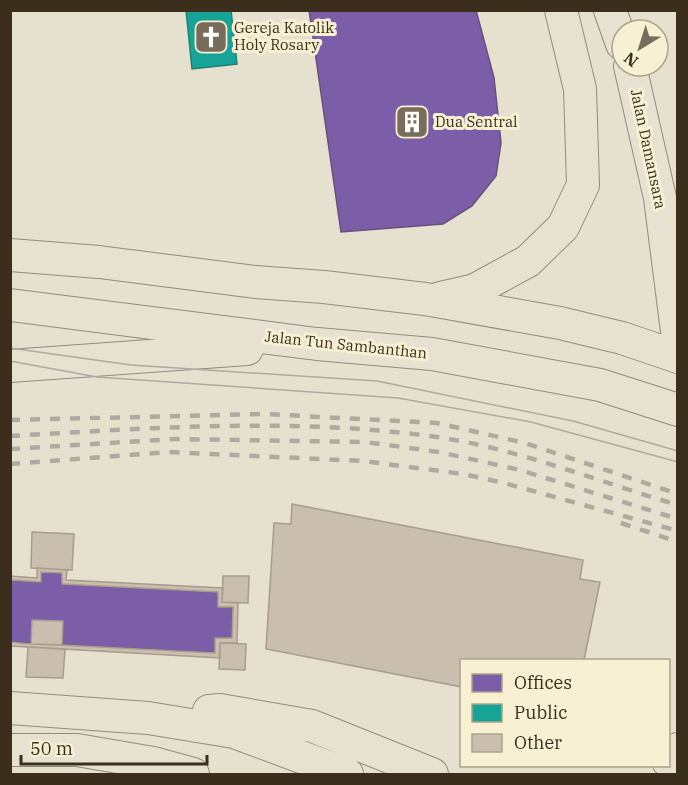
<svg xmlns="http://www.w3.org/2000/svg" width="688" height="785" viewBox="0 0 688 785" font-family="'IBM Plex Serif',serif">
<rect width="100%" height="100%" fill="#e6e1ce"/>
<!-- offices -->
<path fill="#7b5ea7" stroke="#68507e" stroke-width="1.5" d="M 309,10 L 476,10 L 494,78 L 501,143 L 496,176 L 472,206 L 443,224 L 341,232 Z
M 41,572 L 62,573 L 62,584 L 218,592 L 218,607 L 233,607 L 232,638 L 215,638 L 215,653 L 10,642 L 10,580 L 41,582 Z"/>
<!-- public -->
<path fill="#17a398" stroke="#228073" stroke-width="1.5" d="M 186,10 L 231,10 L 237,64 L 192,69 Z"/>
<!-- building -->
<path fill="#cabfae" stroke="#a79c8d" stroke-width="1.5" d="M 292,504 L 583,560 L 580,579 L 600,582 L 584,660 L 462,660 L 462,687 L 266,649 L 274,523 L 291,524 Z
M 32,532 L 74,534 L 72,570 L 31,568 Z
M 37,568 L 67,570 L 66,580 L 223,588 L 222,602 L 238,603 L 237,643 L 220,643 L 220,658 L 10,646 L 10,642 L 31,644 L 32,620 L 63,621 L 62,645 L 215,653 L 215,638 L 232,638 L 233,607 L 218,607 L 218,592 L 62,584 L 62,573 L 41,572 L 41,582 L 10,580 L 10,576 L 37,578 Z
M 223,576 L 249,576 L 248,603 L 222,602 Z
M 32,620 L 63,621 L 62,645 L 31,644 Z
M 220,643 L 246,644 L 245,670 L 219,669 Z
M 28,647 L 65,649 L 63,678 L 26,677 Z"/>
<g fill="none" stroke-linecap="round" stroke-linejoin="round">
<defs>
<path id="major" d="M 610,10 L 622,44
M 630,66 L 660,198 L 678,339
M 10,255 L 99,262 L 255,282 L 324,287 L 425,299 L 560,323 L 622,338 L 678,357
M 440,298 L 475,290 L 528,261 L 563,227 L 583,185 L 580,89 L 561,10
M 10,305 L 317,344 L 432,354 L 600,385 L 678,410
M 10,366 L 247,349
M 10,708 L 148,718 L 234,732 L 347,774
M 209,711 L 220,710 L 312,726 L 432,774
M 10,750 L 77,750 L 153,763 L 193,774
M 668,761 L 678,749"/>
</defs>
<!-- major casing -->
<use href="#major" stroke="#918b7e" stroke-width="34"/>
<!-- major -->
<use href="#major" stroke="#e6e1d1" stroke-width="32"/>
<!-- tram -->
<path stroke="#aeaaa0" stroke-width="1.5" d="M 10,348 L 131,365 L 377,381 L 573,421 L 678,451
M 10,361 L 97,377 L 398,398 L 531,422 L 678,462"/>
<!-- rail -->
<path stroke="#aeaaa0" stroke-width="4.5" stroke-dasharray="10 10" stroke-linecap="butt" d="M 10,420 L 264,414 L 437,423 L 525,443 L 678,494
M 10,436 C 152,428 296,417 437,437 C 519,449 599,482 678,505
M 10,449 L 175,439 L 365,442 L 439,452 L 520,470 L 678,519
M 10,464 L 168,452 L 363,461 L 463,474 L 504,483 L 678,531
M 621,523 L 678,542"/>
</g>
<!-- icons -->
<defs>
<symbol id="church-square" viewBox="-11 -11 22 22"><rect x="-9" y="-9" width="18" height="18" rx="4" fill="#786d5b" stroke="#f8f0d3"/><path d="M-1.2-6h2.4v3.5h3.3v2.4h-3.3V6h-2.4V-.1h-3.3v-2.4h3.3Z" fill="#fff"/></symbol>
<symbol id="building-square" viewBox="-11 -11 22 22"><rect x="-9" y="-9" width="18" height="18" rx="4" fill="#786d5b" stroke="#f8f0d3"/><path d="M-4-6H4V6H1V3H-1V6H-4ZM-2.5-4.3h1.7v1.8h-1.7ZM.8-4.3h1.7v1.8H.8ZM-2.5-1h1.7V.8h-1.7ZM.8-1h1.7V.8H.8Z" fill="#fff"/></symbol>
</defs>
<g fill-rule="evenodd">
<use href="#church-square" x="192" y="18" width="38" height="38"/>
<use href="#building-square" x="393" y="103" width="38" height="38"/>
</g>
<g text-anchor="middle" stroke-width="6" stroke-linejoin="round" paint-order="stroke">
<!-- poi labels -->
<g font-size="15" fill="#3c2e1d" stroke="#f8f0d3" text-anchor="start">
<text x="234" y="33">Gereja Katolik<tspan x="234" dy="17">Holy Rosary</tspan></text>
<text x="435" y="127">Dua Sentral</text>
</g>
<!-- street labels -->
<g font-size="15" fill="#3c2e1d" stroke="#f8f0d3">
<text transform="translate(648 149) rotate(78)" y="5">Jalan Damansara</text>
<text transform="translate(346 345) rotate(6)" y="5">Jalan Tun Sambanthan</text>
</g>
</g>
<!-- border -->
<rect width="688" height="785" fill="none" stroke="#3c2e1d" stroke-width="24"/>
<!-- legend -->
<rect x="460" y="659" width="210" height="108" fill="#f8f0d3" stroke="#ada28a" stroke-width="1.5"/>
<rect x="472" y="674" width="30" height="18" fill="#7b5ea7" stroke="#ada28a" stroke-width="1.5"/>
<text x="514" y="689" font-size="18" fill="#3c2e1d">Offices</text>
<rect x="472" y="704" width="30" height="18" fill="#17a398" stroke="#ada28a" stroke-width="1.5"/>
<text x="514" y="719" font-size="18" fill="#3c2e1d">Public</text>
<rect x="472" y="734" width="30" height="18" fill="#cabfae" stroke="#ada28a" stroke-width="1.5"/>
<text x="514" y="749" font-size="18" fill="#3c2e1d">Other</text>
<!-- north arrow -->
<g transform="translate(640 48) rotate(218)"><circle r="28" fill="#f8f0d3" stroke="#ada28a" stroke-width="1.5"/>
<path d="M0-4.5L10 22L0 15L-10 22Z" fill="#786d5b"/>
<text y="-9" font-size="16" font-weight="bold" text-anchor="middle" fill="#3c2e1d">N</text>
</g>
<!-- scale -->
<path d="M21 755v9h186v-9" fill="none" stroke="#3c2e1d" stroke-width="3"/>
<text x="30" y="755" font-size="18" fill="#3c2e1d" stroke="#f8f0d3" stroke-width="4.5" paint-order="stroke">50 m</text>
</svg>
